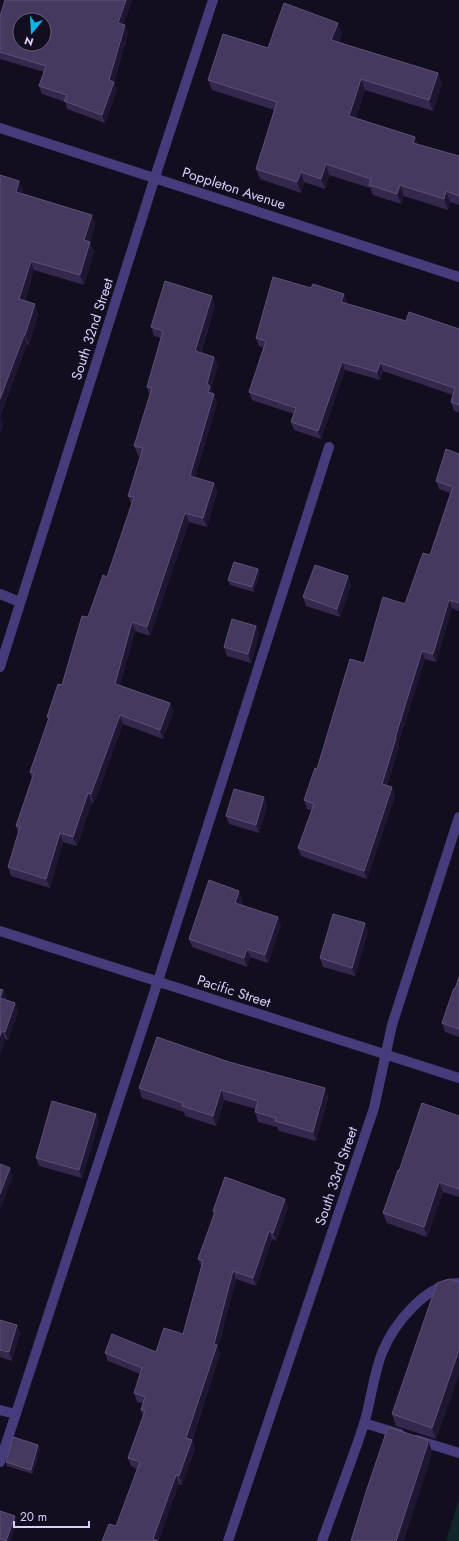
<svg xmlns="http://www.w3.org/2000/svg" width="459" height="1541" viewBox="0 0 459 1541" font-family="Jost,sans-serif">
<rect width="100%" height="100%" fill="#130e1f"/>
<!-- green -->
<path fill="#112629" d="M 459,1499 L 459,1541 L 446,1541 Z"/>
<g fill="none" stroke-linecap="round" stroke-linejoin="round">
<!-- minor -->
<path stroke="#463b7b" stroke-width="10" d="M 0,128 L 459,277
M 0,594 L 20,602
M 0,667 L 155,177 L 213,0
M 0,931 L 459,1078
M 0,1410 L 16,1414
M 364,1423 L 400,1434
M 417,1440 L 459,1453
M 0,1462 L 158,981 L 329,447
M 228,1541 L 374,1108 L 392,1025 L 459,817
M 322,1541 C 336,1502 351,1463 364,1424 C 371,1401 373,1376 382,1353 C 393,1325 426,1283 459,1283"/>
</g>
<!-- wall -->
<path fill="#34284c" d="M 5,0 L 132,0 L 123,25 L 128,33 L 114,82 L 117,90 L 105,123 L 67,109 L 65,102 L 42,94 L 39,86 L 44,72 L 0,59 L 0,16 Z
M 342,33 L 338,43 L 438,73 L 442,84 L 433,111 L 365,90 L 356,118 L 417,144 L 459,156 L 459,205 L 450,202 L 448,210 L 404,196 L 401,204 L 373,195 L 370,188 L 329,175 L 325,189 L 304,182 L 301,193 L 260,179 L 256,169 L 274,110 L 212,90 L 208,80 L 268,48 Z
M 0,175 L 19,181 L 23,190 L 22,193 L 92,215 L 95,224 L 90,242 L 94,251 L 84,285 L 34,270 L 25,301 L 38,314 L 29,345 L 27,344 L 0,417 L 3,425 L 0,434 Z
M 311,288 L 344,294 L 347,302 L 346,303 L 406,321 L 459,329 L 459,412 L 454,411 L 451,402 L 453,395 L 383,371 L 380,380 L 345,370 L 321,439 L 294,430 L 291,422 L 294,414 L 252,400 L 249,392 L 264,348 L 259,346 L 256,338 Z
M 215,305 L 201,353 L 214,357 L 218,366 L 211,389 L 213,393 L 214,394 L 217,403 L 195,477 L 214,483 L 217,492 L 207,527 L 189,522 L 150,636 L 135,631 L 120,685 L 170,703 L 173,712 L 163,739 L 123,724 L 94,803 L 92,802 L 77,846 L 63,842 L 50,888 L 11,876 L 8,867 L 18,833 L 16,826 L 32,779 L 30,772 L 48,720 L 47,717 L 62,685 L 88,617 L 107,577 L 132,505 L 128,496 L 140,456 L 138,455 L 134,446 L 150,396 L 147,387 L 161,338 L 154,336 L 151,327 Z
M 459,454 L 459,611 L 452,608 L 436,662 L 425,659 L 398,744 L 399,747 L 387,786 L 392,787 L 395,796 L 367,879 L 301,856 L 298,848 L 312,810 L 307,809 L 304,800 L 364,663 L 405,604 L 430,555 L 450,493 L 439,489 L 436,481 Z
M 258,569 L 260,573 L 254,592 L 230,585 L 228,580 Z
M 351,585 L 340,617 L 306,606 L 303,597 Z
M 256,626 L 259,634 L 251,663 L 227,656 L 224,647 Z
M 264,797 L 267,806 L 259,833 L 229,824 L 226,816 Z
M 242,899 L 241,904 L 281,925 L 268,963 L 250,957 L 247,967 L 192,947 L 189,939 Z
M 368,931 L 355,976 L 323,967 L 320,958 Z
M 459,977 L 459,1037 L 445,1032 L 442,1023 Z
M 3,990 L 6,998 L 6,1000 L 15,1003 L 18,1011 L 8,1040 L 5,1039 L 0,1053 Z
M 229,1062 L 325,1088 L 328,1098 L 316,1141 L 279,1131 L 277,1127 L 258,1122 L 255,1112 L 256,1109 L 224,1100 L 216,1126 L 185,1116 L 184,1112 L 142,1098 L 139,1088 Z
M 96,1114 L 99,1122 L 82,1178 L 39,1166 L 36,1158 Z
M 459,1116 L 459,1197 L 443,1192 L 427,1237 L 387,1223 L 383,1213 L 399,1171 Z
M 285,1199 L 288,1207 L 276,1241 L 272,1239 L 256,1286 L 236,1279 L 218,1348 L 220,1354 L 192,1440 L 195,1449 L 182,1485 L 179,1484 L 116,1526 L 137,1469 L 131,1466 L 128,1458 L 143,1416 L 141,1410 L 143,1403 L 137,1402 L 134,1393 L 140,1374 L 108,1361 L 105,1353 L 156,1352 L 183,1334 L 202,1268 L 198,1259 L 214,1215 L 213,1211 Z
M 459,1282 L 459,1374 L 436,1439 L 396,1426 L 392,1414 Z
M 0,1320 L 17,1325 L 20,1333 L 12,1361 L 0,1357 Z
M 38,1445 L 40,1449 L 33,1474 L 7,1466 L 6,1462 Z
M 0,1511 L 17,1521 L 10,1541 L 0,1541 Z"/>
<!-- shaded-wall -->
<path fill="#1f1632" d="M 126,0 L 132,0 L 121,31 L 118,23 Z
M 338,23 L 342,33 L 335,51 L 331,40 Z
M 125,25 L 128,33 L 113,84 L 114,82 L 117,90 L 105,123 L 102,115 L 109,80 Z
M 438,73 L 442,84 L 433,111 L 429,100 Z
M 361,79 L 365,90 L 353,127 L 349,116 Z
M 415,137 L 419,148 L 413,143 Z
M 326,164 L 329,175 L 325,189 L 321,179 Z
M 301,172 L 304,182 L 301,193 L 297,182 Z
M 19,181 L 23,190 L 19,201 L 16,192 Z
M 400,185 L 404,196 L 401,204 L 397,194 Z
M 446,191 L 450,202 L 448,210 L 444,199 Z
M 92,215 L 95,224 L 88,249 L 84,240 Z
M 90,242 L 94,251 L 84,285 L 80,275 Z
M 31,261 L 34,270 L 22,309 L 19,299 Z
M 344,294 L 347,302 L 344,310 L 341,302 Z
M 212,296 L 215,305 L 198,360 L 195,351 Z
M 35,304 L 38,314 L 29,345 L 25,335 Z
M 24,335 L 27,344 L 0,417 L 3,425 L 0,434 L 0,399 Z
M 214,357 L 218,366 L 211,389 L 213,395 L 208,392 L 207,384 Z
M 342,362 L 345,370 L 321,439 L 318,431 Z
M 380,363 L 383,371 L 380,380 L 377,372 Z
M 214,394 L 217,403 L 193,485 L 190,476 Z
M 214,483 L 217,492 L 207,527 L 203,518 Z
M 185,513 L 189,522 L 150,636 L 147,627 Z
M 258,569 L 260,573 L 254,592 L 252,587 Z
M 348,576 L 351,585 L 340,617 L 337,609 Z
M 449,600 L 452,608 L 436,662 L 433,654 Z
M 132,622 L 135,631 L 118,693 L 115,684 Z
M 256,626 L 259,634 L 251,663 L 248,654 Z
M 422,651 L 425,659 L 398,744 L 399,747 L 385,793 L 382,784 L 395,738 Z
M 170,703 L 173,712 L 163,739 L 160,730 Z
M 120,715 L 123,724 L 94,803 L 91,794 Z
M 392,787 L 395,796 L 367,879 L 364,871 Z
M 88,793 L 92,802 L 77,846 L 73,837 Z
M 264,797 L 267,806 L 259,833 L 256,825 Z
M 60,833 L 63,842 L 50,888 L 46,879 Z
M 239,891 L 242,899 L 238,911 L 235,903 Z
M 278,917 L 281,925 L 268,963 L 265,955 Z
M 365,923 L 368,931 L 355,976 L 352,968 Z
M 247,949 L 250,957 L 247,967 L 244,958 Z
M 3,990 L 6,998 L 3,1006 L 0,998 Z
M 15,1003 L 18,1011 L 8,1040 L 5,1032 Z
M 2,1031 L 5,1039 L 0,1053 L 0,1036 Z
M 325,1088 L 328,1098 L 316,1141 L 313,1132 Z
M 221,1090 L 224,1100 L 216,1126 L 213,1116 Z
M 96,1114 L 99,1122 L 82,1178 L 79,1170 Z
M 10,1168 L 13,1176 L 0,1210 L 0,1194 Z
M 439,1182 L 443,1192 L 427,1237 L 424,1227 Z
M 285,1199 L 288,1207 L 276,1241 L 273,1233 Z
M 269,1231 L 272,1239 L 256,1286 L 253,1278 Z
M 233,1271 L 236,1279 L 218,1348 L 220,1354 L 189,1447 L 186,1438 L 214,1344 Z
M 17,1325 L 20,1333 L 12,1361 L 9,1352 Z
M 459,1350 L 459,1374 L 436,1439 L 432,1428 Z
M 192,1440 L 195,1449 L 182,1485 L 179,1476 Z
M 428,1440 L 432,1451 L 432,1454 L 404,1541 L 396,1541 Z
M 38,1445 L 40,1449 L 33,1474 L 31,1470 Z
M 176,1475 L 179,1484 L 159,1541 L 154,1541 L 153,1539 Z
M 15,1516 L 17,1521 L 10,1541 L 6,1541 Z"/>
<!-- building -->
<path fill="#45395f" stroke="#5d5178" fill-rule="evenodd" d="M 5,0 L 126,0 L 118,23 L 125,25 L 109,80 L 114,82 L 102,115 L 64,101 L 67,95 L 39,86 L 46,66 L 0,52 L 0,16 ZM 20,20 L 44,20 L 44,44 L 20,44 Z
M 284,3 L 338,23 L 331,40 L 438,73 L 429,100 L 361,79 L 349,116 L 415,137 L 413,143 L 459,156 L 459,196 L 446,191 L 444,199 L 400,185 L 397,194 L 369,185 L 371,179 L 326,164 L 321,179 L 301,172 L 297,182 L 256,169 L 277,102 L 208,80 L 223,34 L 268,48 Z
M 0,175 L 19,181 L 16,192 L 92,215 L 84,240 L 90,242 L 80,275 L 31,261 L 19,299 L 35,304 L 25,335 L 24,335 L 0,399 Z
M 273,277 L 311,288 L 313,284 L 344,294 L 341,302 L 406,321 L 409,312 L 459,329 L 459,405 L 451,402 L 455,388 L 380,363 L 377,372 L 342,362 L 318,431 L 291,422 L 296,408 L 249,392 L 266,341 L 256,338 Z
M 165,281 L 212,296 L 195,351 L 214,357 L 207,384 L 210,386 L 208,392 L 214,394 L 190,476 L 214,483 L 203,518 L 185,513 L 147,627 L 132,622 L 115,684 L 170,703 L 160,730 L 120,715 L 91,794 L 88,793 L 73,837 L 60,833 L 46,879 L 8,867 L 20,827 L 16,826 L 34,773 L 30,772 L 49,718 L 47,717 L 58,684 L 62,685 L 82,616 L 88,617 L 103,575 L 107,577 L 134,497 L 128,496 L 143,448 L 134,446 L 152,388 L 147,387 L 163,331 L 151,327 Z
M 446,449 L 459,454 L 459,603 L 449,600 L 433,654 L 422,651 L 395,738 L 396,738 L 382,784 L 392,787 L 364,871 L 298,848 L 314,804 L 304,800 L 315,768 L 317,769 L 350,659 L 364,663 L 383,597 L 405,604 L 423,553 L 430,555 L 453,487 L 436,481 Z
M 234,562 L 258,569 L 252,587 L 228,580 Z
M 315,565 L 348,576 L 337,609 L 303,597 Z
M 232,619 L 256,626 L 248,654 L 224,647 Z
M 234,789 L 264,797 L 256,825 L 226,816 Z
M 209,880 L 239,891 L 235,903 L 278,917 L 265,955 L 247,949 L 244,958 L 189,939 Z
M 333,914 L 365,923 L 352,968 L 320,958 Z
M 459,977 L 459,1029 L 442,1023 L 454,988 L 455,989 Z
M 0,989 L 3,990 L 0,998 L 15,1003 L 5,1032 L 2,1031 L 0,1036 Z
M 157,1037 L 229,1062 L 325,1088 L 313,1132 L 275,1121 L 276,1118 L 255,1112 L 258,1101 L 221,1090 L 213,1116 L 182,1106 L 183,1103 L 139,1088 Z
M 52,1101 L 96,1114 L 79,1170 L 36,1158 Z
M 422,1103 L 459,1116 L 459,1189 L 439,1182 L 424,1227 L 383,1213 L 398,1170 L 399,1171 Z
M 0,1164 L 10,1168 L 0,1194 Z
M 225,1177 L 285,1199 L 273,1233 L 269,1231 L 253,1278 L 233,1271 L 214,1344 L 217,1345 L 186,1438 L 192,1440 L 179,1476 L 176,1475 L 153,1539 L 158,1541 L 102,1541 L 109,1524 L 116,1526 L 140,1462 L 128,1458 L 145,1411 L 141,1410 L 145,1397 L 134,1393 L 142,1368 L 105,1353 L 112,1334 L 156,1352 L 164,1328 L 183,1334 L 203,1261 L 198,1259 L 215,1212 L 213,1211 Z
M 449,1279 L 459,1282 L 459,1350 L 432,1428 L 392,1414 L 437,1283 Z
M 0,1320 L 17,1325 L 9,1352 L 0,1350 Z
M 388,1427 L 428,1440 L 427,1442 L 428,1443 L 396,1541 L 351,1541 L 366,1492 Z
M 13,1437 L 38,1445 L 31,1470 L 6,1462 Z
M 0,1511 L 15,1516 L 6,1541 L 0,1539 Z"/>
<g text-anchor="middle" stroke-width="3" stroke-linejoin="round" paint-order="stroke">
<!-- street labels -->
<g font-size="14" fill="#dacefc" stroke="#130e1f">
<text transform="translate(234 188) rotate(18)" y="5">Poppleton Avenue</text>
<text transform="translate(92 329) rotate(-72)" y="5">South 32nd Street</text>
<text transform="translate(234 991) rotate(18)" y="5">Pacific Street</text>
<text transform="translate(336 1176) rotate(-71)" y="5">South 33rd Street</text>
</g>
</g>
<!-- north arrow -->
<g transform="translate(32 32) rotate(198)"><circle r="19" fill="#130e1f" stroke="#635b77"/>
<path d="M0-3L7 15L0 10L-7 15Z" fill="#0db5ea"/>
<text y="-6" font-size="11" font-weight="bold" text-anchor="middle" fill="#dacefc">N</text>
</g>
<!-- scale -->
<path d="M14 1521v6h75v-6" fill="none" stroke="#dacefc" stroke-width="2"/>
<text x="20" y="1521" font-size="12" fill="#dacefc" stroke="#130e1f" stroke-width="3" paint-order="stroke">20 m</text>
</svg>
